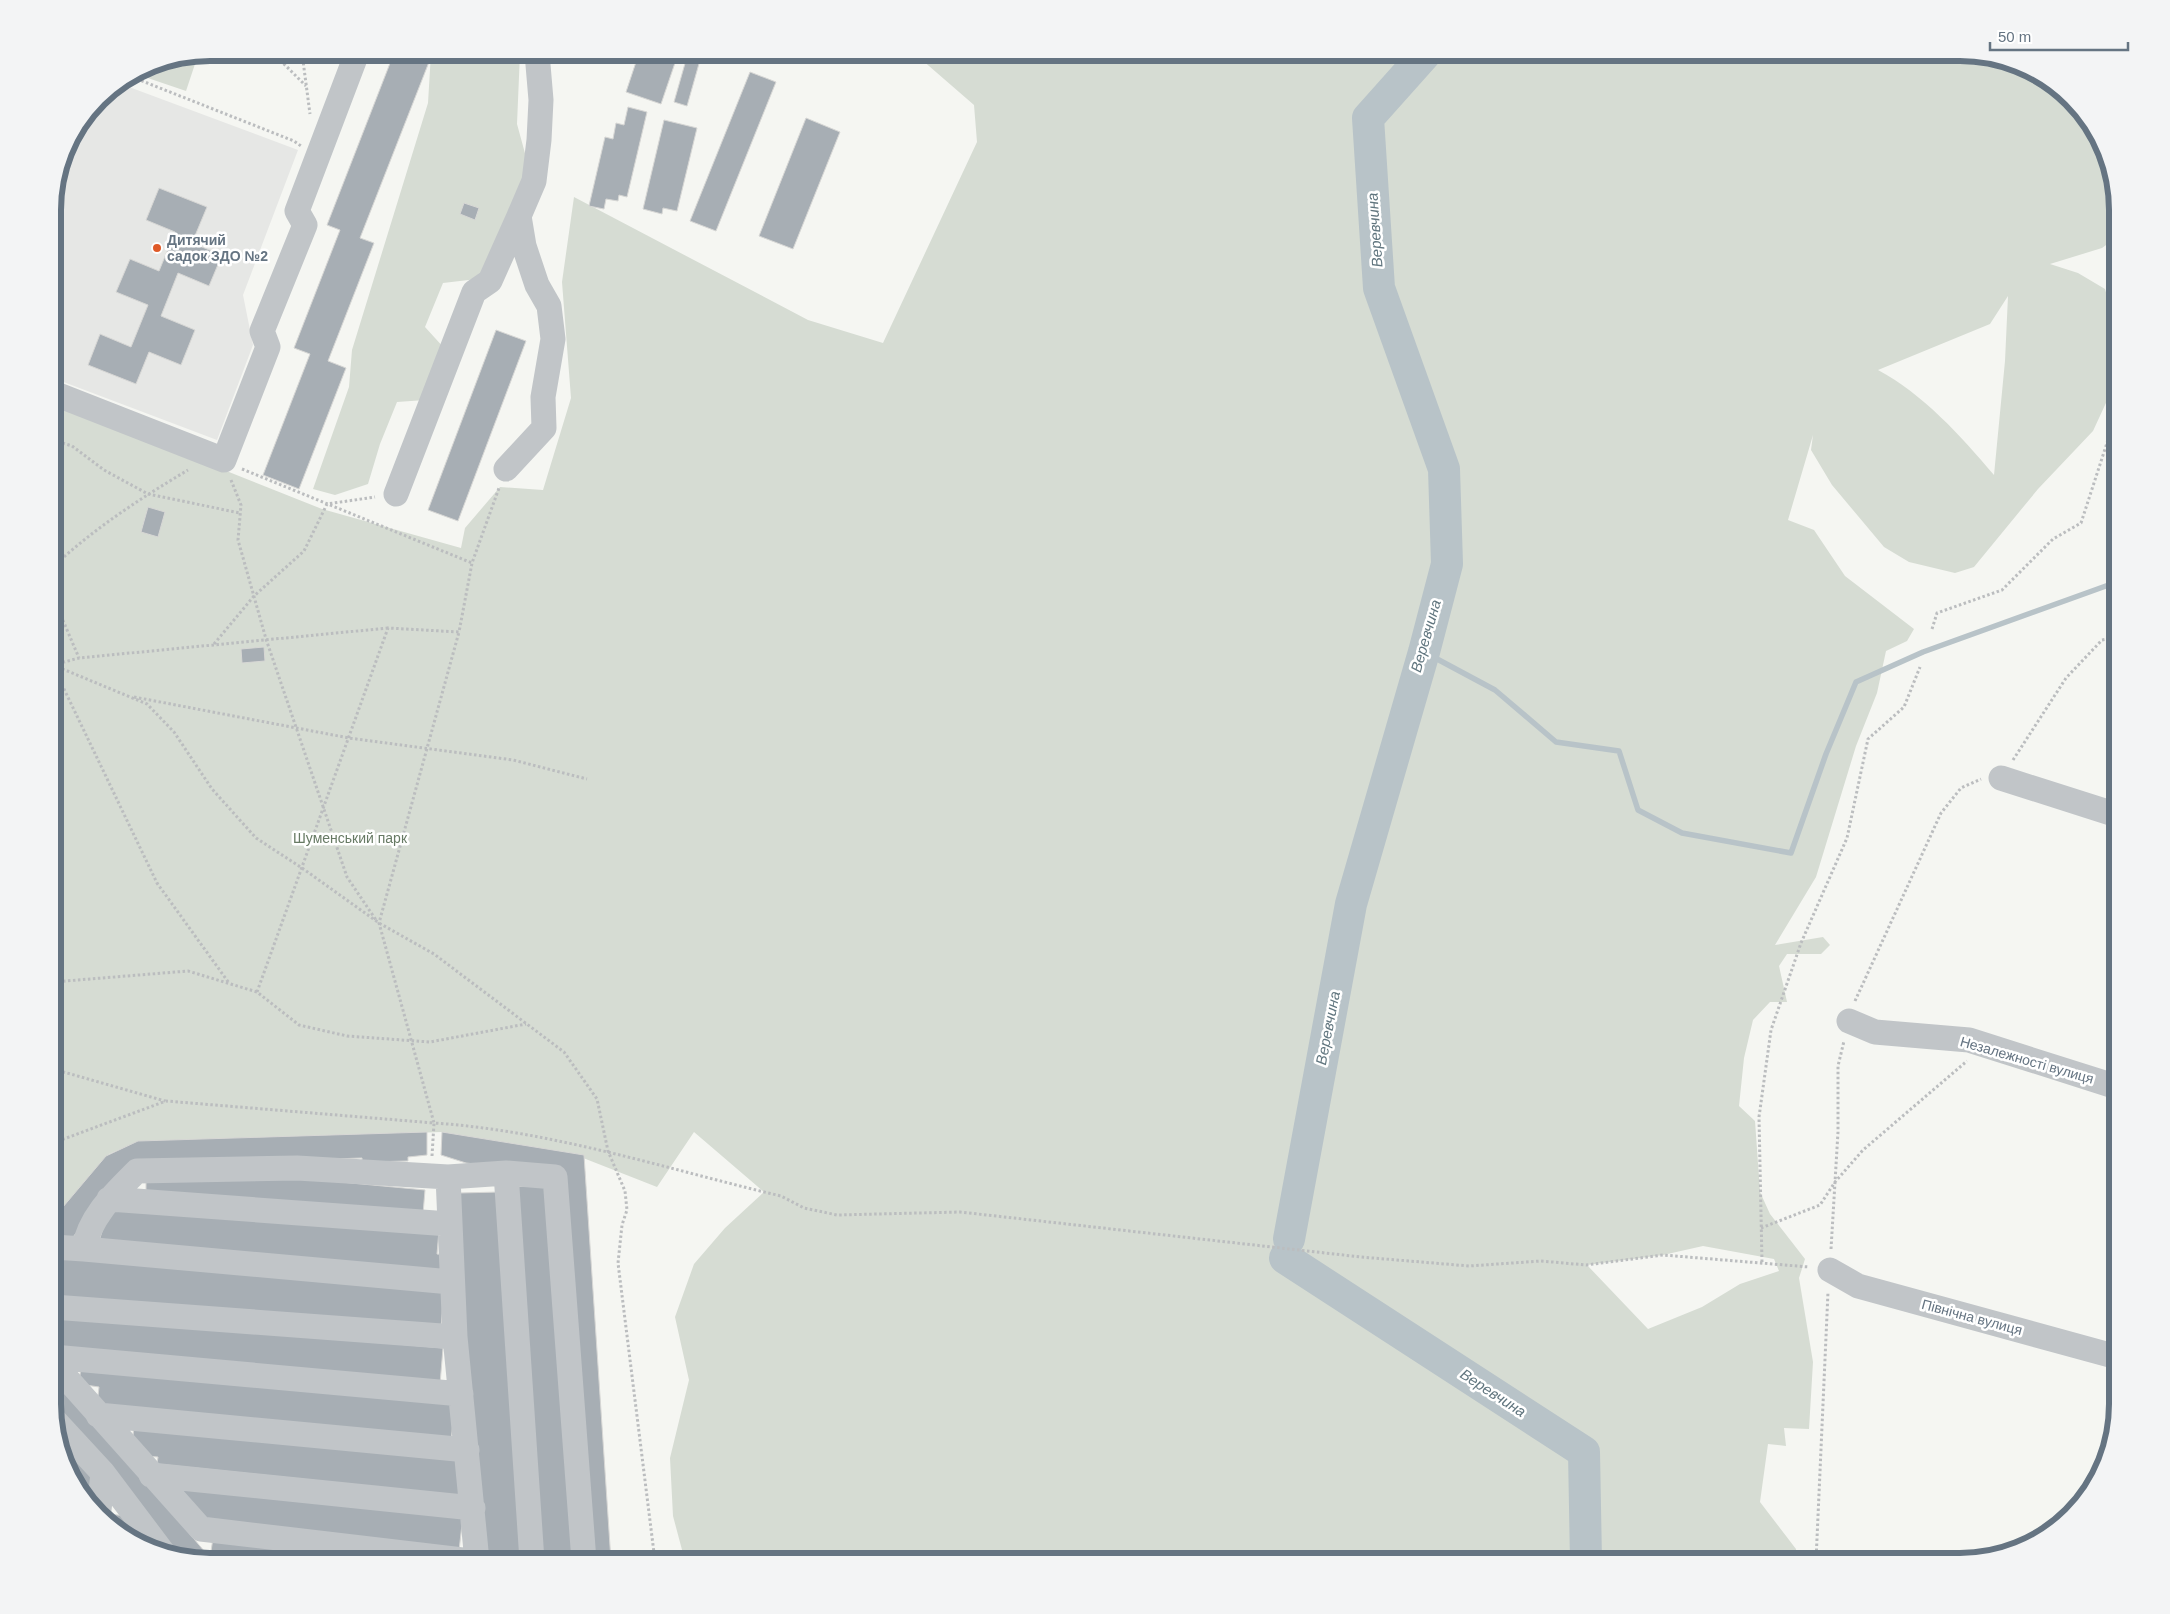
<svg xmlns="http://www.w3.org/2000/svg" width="2170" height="1614" viewBox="0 0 2170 1614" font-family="Arial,sans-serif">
<rect width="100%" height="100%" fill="#f5f6f2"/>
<!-- built -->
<path fill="#e6e7e5" d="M 121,84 L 298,150 L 243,295 L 253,345 L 217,440 L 53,378 L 53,200 L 65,150 L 99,99 Z"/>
<!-- green -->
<path fill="#d6dcd3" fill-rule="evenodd" d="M 431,53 L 520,53 L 517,124 L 529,168 L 498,250 L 477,279 L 443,283 L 425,327 L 445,349 L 425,400 L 397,402 L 380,444 L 368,484 L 335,495 L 313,489 L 349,387 L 352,350 L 428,103 Z
M 914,53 L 1960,53 L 2011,61 L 2056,85 L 2101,141 L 2117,210 L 2117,237 L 2102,248 L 2050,264 L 2078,273 L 2105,289 L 2117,329 L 2117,379 L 2093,431 L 2038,489 L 1974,567 L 1955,573 L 1909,562 L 1884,547 L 1832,485 L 1811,450 L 1813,435 L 1788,520 L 1814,530 L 1845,576 L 1914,629 L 1907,641 L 1886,651 L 1877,693 L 1856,746 L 1816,877 L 1775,945 L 1823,937 L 1830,945 L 1821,954 L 1787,954 L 1779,966 L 1787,1002 L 1770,1002 L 1753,1020 L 1744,1058 L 1739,1106 L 1755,1121 L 1760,1192 L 1770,1214 L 1805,1259 L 1799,1278 L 1813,1362 L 1809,1429 L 1784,1428 L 1786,1446 L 1768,1444 L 1760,1502 L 1796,1549 L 1797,1561 L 685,1561 L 673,1516 L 670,1458 L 689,1380 L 675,1317 L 694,1264 L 725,1228 L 764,1192 L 694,1132 L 657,1187 L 573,1154 L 442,1132 L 137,1142 L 109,1154 L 57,1214 L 53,1213 L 53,402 L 322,509 L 461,548 L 465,528 L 500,487 L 543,490 L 571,398 L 562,282 L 574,197 L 808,320 L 883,343 L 977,142 L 974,105 ZM 2008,296 L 2005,361 L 1994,475 C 1961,436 1923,394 1878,370 L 1990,324 ZM 1703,1246 L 1774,1259 L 1779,1271 L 1740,1284 L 1702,1307 L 1648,1329 L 1587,1265 L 1663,1255 Z
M 198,55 L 186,91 L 136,74 L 150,64 Z"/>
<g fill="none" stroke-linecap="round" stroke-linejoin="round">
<!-- stream -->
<path stroke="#b8c3c8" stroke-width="5.5" d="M 1424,652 L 1495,690 L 1556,742 L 1619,751 L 1638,810 L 1682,833 L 1791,853 L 1826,754 L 1856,682 L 1923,652 L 2117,582"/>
<!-- river -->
<path stroke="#b8c3c8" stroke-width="32" d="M 1289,1239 L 1351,904 L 1424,652 L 1447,564 L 1444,469 L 1379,288 L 1368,118 L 1426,53
M 1285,1258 L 1584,1452 L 1586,1561"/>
</g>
<!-- building -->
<path fill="#a7aeb4" stroke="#d7d7d5" d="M 394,53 L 405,53 L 429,62 L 360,238 L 374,243 L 328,361 L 346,368 L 299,489 L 263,475 L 310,354 L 294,348 L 340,230 L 327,225 Z
M 639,53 L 678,54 L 661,104 L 626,92 Z
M 688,53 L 702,53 L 687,106 L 674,102 Z
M 750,72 L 776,82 L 716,231 L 690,221 Z
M 628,107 L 647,112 L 627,197 L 619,195 L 618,201 L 606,199 L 604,209 L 589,206 L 605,137 L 613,139 L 616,123 L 624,125 Z
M 806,118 L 840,132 L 793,249 L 759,236 Z
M 664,120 L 697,128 L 677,211 L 663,208 L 662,214 L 643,209 Z
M 159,188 L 207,207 L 192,243 L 222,255 L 209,286 L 178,273 L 161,316 L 195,330 L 181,365 L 149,352 L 136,384 L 88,365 L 100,334 L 131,347 L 148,305 L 116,292 L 130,259 L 159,271 L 175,232 L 146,220 Z
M 464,203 L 479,208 L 475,220 L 460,214 Z
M 496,330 L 526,341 L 458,521 L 428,510 Z
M 148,507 L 165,512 L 158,537 L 141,532 Z
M 264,647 L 265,661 L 242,663 L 241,649 Z
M 427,1132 L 427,1155 L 408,1157 L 408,1161 L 362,1162 L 362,1158 L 128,1166 L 70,1241 L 53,1239 L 53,1213 L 57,1214 L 106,1156 L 138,1141 Z
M 442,1132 L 584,1155 L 611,1561 L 591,1561 L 563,1174 L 466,1163 L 441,1155 Z
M 146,1175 L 288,1177 L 425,1190 L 423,1214 L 146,1196 Z
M 552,1184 L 577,1561 L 539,1561 L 514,1187 Z
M 500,1192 L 525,1561 L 485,1561 L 464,1328 L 459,1193 Z
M 111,1203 L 439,1230 L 437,1254 L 445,1255 L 443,1270 L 99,1241 Z
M 53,1257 L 444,1288 L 441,1328 L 53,1298 Z
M 53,1314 L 443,1348 L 440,1384 L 55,1350 L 56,1343 L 53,1342 Z
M 81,1366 L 455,1404 L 451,1441 L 97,1405 L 99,1387 L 79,1384 Z
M 53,1371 L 210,1558 L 221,1561 L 180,1557 L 53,1410 Z
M 134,1424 L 462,1460 L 463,1496 L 157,1464 L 158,1457 L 146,1456 L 132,1448 Z
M 62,1447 L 71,1448 L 93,1474 L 90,1500 L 69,1474 Z
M 183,1484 L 463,1515 L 459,1551 L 204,1523 L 181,1500 Z
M 109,1514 L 126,1516 L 144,1545 L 114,1529 L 108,1521 Z
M 213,1538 L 397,1561 L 238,1561 L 210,1558 Z"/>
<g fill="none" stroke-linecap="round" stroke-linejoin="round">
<!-- path -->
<path stroke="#bbbdbf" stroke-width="3" stroke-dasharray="2.5 2.5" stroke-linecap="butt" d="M 273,53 L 306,86
M 302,53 L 310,114
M 132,77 L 294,141 L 301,146
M 53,440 L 72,446 L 104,470 L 148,494 L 240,513
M 242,469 L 472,563
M 231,480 L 241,505 L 238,540 L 266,639 L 347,877 L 376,920
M 53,567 C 93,529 141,498 188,470
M 53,597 L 79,658
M 1932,629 L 1937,613 L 2002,590 L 2053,539 L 2081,523 L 2117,412
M 214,644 L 254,596 L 304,551 L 327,504 L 375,497
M 53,665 L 147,704 L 174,732 L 212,789 L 256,838 L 302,868 L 379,923 L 434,954 L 564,1052 L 597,1099 L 608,1151 L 625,1191 L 627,1210 L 622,1225 L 618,1263 L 655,1561
M 53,665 L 79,658 L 388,628
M 53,666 L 157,883 L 229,983
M 134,697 L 349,738 L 513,760 L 587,779
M 2013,760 L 2066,678 L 2102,640 L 2117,637
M 53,982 L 188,971 L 257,992 L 299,1025 L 347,1036 L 430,1042 L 526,1024
M 257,992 L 388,628 L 459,632 L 472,563 L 499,488
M 1855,1001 L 1941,813 L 1961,788 L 1981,779
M 53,1069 L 165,1101
M 53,1143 L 166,1101 L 434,1123 L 379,923 L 459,632
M 432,1156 L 434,1123 C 553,1131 666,1169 781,1196 L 804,1208 L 837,1215 L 960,1212 L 1361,1257 L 1469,1266 L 1541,1261 L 1586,1265 L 1663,1255 L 1809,1267
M 1761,1228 L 1820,1205 L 1835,1182 L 1863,1150 L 1967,1061
M 1831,1249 L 1838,1132 L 1838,1066 L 1844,1041
M 1762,1262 L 1759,1117 L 1771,1030 L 1801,943 L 1847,838 L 1868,739 L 1904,707 L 1920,667
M 1816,1561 L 1828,1292"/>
<!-- minor -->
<path stroke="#c1c5c8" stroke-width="25" d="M 53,393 L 224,460 L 268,347 L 262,331 L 305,225 L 297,211 L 357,53
M 506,469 L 544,428 L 543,397 L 553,339 L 549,306 L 537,285 L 524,246 L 519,216 L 534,181 L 539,140 L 541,100 L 537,53
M 396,494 L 474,292 L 490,281 L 519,216
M 2001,778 L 2117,815
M 1849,1021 L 1875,1032 L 1969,1040 L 2117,1087
M 506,1173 L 532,1561
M 448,1177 L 455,1337 L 477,1561
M 109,1199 L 449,1224
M 53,1247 L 84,1249 C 89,1217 115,1193 137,1171 L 297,1168 L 448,1177 L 506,1173 L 555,1177 L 584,1561
M 84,1249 L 451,1282
M 1830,1270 L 1858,1286 L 2117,1357
M 53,1307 L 455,1337
M 53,1357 L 461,1394
M 53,1363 L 201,1529 L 471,1561
M 98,1415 L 467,1450
M 55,1421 L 103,1473 L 164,1554
M 151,1475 L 473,1508
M 99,1510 L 103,1473"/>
</g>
<!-- markers -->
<circle fill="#df5a28" stroke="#fff" stroke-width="2" cx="157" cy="248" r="5"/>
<g text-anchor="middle" stroke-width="5" stroke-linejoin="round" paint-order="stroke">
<!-- poi labels -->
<g font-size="14" font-weight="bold" fill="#657482" stroke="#fff" text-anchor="start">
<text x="167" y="245">Дитячий<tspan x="167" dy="16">садок ЗДО №2</tspan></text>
</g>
<!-- park labels -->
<g font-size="14" fill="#677a64" stroke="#fff">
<text x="350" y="843">Шуменський парк</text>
</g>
<!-- street labels -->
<g font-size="14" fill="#657482" stroke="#fff">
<text transform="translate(2027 1060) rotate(16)" y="5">Незалежності вулиця</text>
<text transform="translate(1972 1317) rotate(15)" y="5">Північна вулиця</text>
</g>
<!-- water labels -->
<g font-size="15" font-style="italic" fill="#61767f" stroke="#fff">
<text transform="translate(1375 230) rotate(-94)" y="5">Веревчина</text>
<text transform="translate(1426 636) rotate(-74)" y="5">Веревчина</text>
<text transform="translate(1328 1028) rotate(-79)" y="5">Веревчина</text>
<text transform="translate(1493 1393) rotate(33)" y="5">Веревчина</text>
</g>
</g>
<!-- crop -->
<path d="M0 0H2170V1614H0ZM210 61H1960A149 149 0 0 1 2109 210V1404A149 149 0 0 1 1960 1553H210A149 149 0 0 1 61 1404V210A149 149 0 0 1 210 61Z" fill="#f3f4f5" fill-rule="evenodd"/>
<path fill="none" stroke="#657482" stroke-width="6" d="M210 61H1960A149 149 0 0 1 2109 210V1404A149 149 0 0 1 1960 1553H210A149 149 0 0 1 61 1404V210A149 149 0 0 1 210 61Z"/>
<!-- scale -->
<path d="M1990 42v8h138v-8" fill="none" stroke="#657482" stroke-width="2.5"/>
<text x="1998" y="42" font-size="15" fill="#657482" stroke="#ffffff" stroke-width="4" paint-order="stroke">50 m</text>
</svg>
